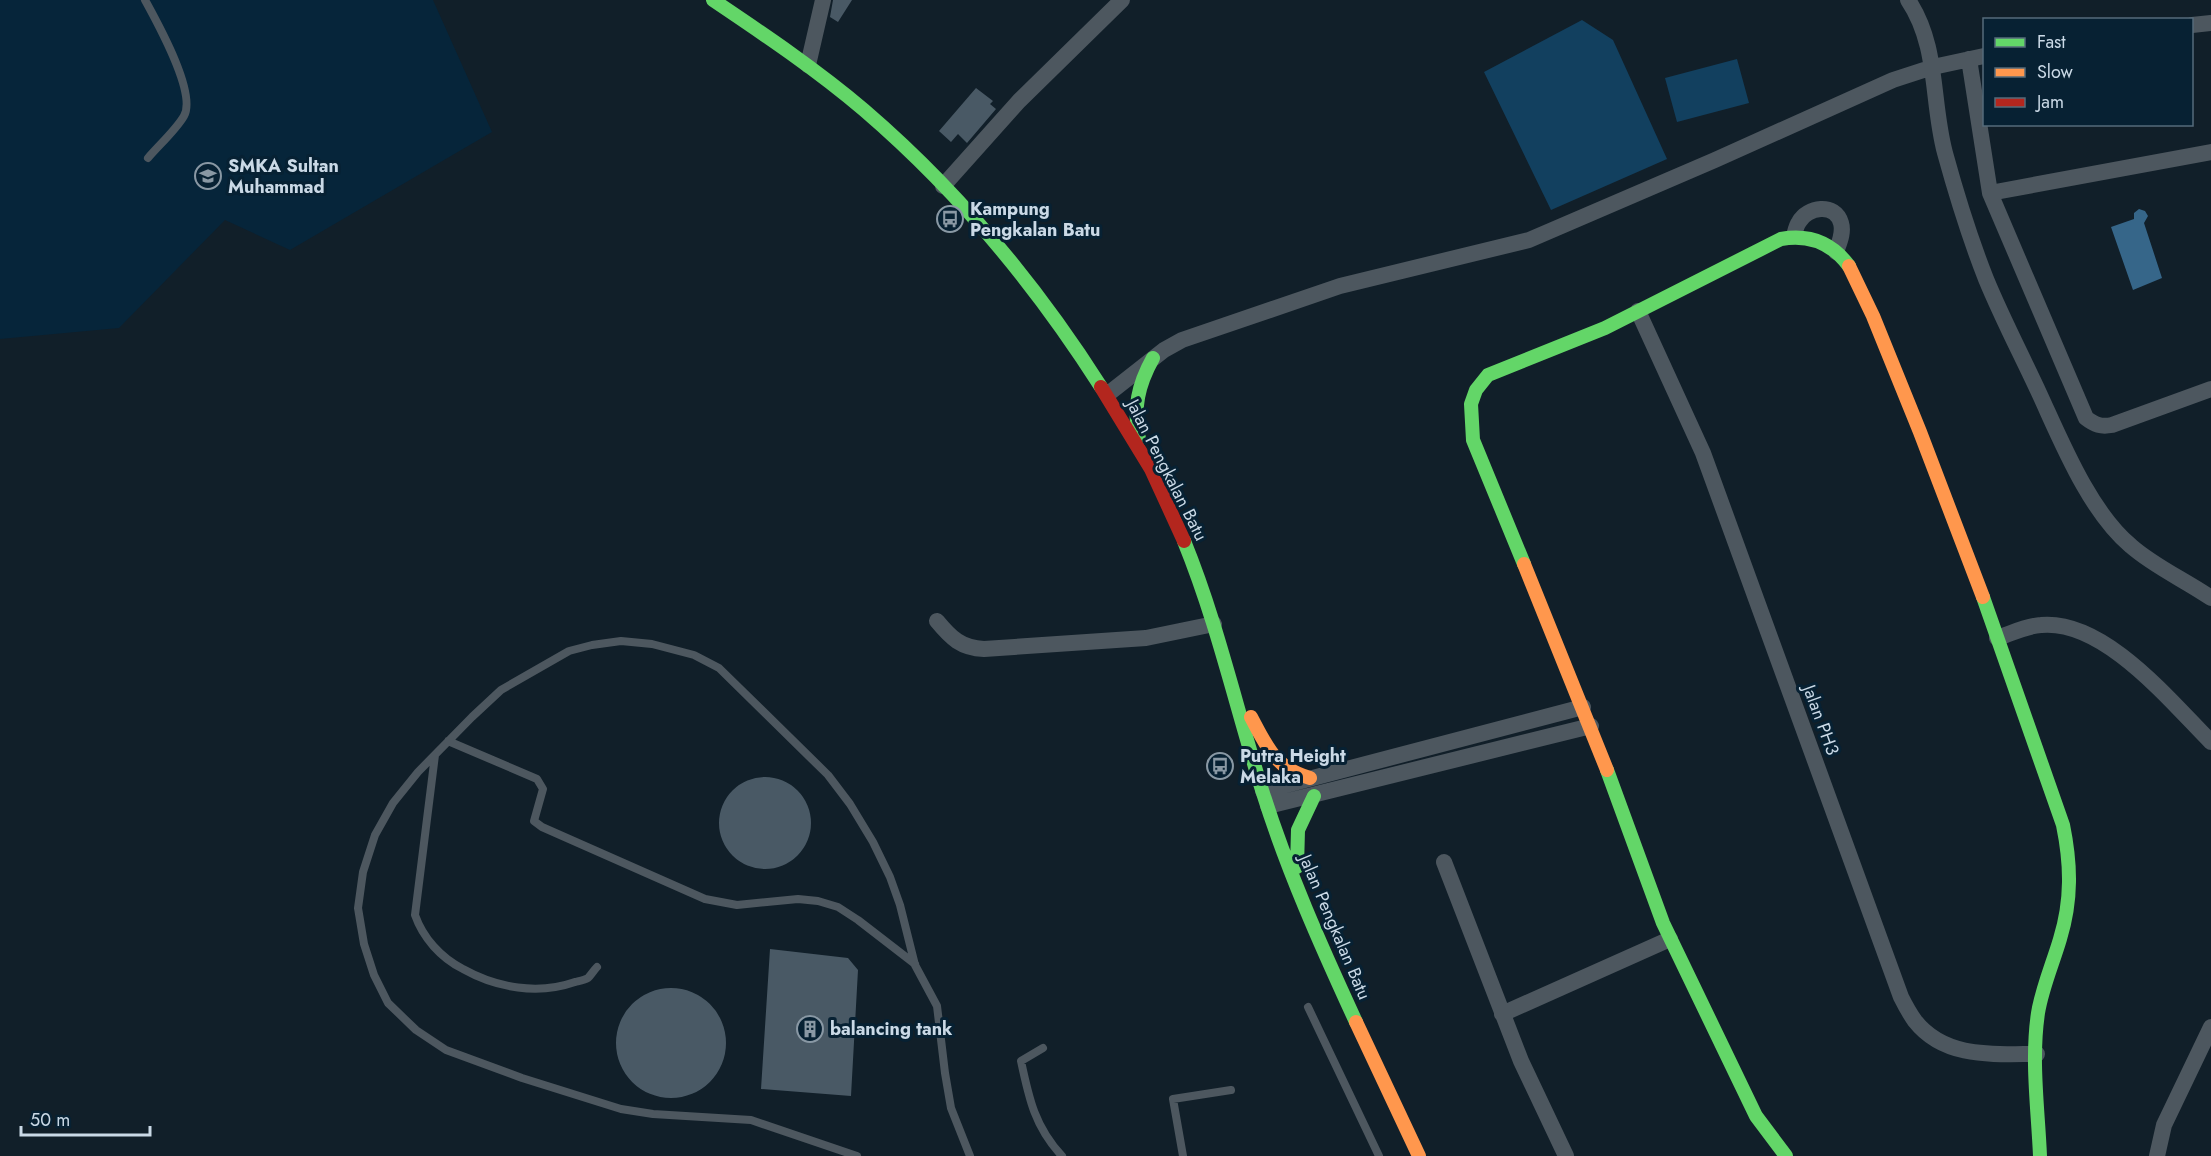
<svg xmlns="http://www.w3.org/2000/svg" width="2211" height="1156" viewBox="0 0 2211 1156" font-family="Jost,sans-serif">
<rect width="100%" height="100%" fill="#111f29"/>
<!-- built -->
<path fill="#06253a" d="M 0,0 L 433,0 L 492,132 L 290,250 L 225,220 L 119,328 L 0,339 Z"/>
<!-- green -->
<path fill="#12405f" d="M 1582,20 L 1613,40 L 1667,159 L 1551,210 L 1484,72 Z
M 1737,59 L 1749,103 L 1677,122 L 1665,78 Z"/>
<!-- water -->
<path fill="#366689" d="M 2139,209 L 2145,211 L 2148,216 L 2144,223 L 2162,278 L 2133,290 L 2111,227 L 2134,219 L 2134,213 Z"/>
<!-- building -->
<path fill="#495965" d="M 833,0 L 852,0 L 838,22 L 830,17 Z
M 976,88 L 993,101 L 990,104 L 996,109 L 967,143 L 958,134 L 951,142 L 939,131 Z
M719 823a46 46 0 1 1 92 0a46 46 0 1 1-92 0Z
M 770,949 L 848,958 L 858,970 L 851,1096 L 761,1089 Z
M616 1043a55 55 0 1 1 110 0a55 55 0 1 1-110 0Z"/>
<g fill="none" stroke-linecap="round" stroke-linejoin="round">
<!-- lane -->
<path stroke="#4d575f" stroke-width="8" d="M 145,0 C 157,22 197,93 184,116 C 176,130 158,146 148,158
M 448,741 L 537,779 L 543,789 L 534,821 L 542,827 L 705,899 L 737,905 L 798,899 L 818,901 L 838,907 L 858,920 L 915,964
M 435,755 L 415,915 C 423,938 441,958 463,969 C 497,988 538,995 575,982 C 579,981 585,980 588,978 C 591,975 594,970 597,967
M 1308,1007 L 1379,1156
M 1043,1048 L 1021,1061 C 1029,1099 1035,1127 1062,1156
M 857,1156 L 751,1120 L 653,1114 L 621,1109 L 522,1078 L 446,1050 L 416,1030 L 388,1003 L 374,975 L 364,944 L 358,908 L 363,872 L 375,835 L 393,803 L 418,772 L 472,717 L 501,690 L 569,651 L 592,645 L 621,641 L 652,644 L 694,655 L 719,668 L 828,775 L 850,804 L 873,842 L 890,877 L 900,905 L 915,965 L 937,1006 L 945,1073 L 951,1108 L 970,1156
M 1183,1156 L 1173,1099 L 1231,1090"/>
<!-- street -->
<path stroke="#4d575f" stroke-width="16" d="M 1908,0 C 1939,46 1931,101 1945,153 C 1956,193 1971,241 1986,279 C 2002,318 2022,356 2040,395 C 2062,443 2090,512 2131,546 C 2155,567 2185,580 2211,598
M 2192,25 L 2211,23
M 1969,59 L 1990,193 L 2086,418 C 2095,425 2101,427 2112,425 L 2211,389
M 808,65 L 823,0
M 943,186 L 1019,101 L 1122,0
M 1990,193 L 2211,152
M 1794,236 C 1795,232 1796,226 1799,222 C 1807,207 1835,202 1841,223 C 1844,233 1839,243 1836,252
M 1638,311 L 1703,453 L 1901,997 C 1905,1005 1910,1014 1915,1021 C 1945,1059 1994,1054 2037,1054
M 1108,394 L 1164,350 L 1182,340 L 1340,286 L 1529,240 L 1715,160 L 1893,80 L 1933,67 L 1984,56
M 937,621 C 951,638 961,648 984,649 L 1146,638 L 1214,624
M 1997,638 C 2012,633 2026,626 2041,625 C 2104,619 2170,701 2211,742
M 1263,791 L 1583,707
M 1268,806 L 1591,726
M 1444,862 L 1521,1061 L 1566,1156
M 1502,1014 L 1670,939
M 2157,1156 L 2164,1125 L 2211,1027"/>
<!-- fast -->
<path stroke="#63d668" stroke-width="14" d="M 713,0 C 765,35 817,70 864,110 C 956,189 1036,285 1101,387
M 1139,439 C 1133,408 1138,385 1153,358
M 1184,541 C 1217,622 1236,707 1262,790 C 1287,870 1321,946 1356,1022
M 1524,564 L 1473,440 L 1471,404 L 1476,390 L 1488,375 L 1605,328 L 1781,239 C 1809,234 1832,243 1849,266
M 1983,597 L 2063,825 C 2071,864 2072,900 2060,939 C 2053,963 2042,988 2038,1013 C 2031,1060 2038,1109 2040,1156
M 1607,770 L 1663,923 L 1756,1116 L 1786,1156
M 1297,867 L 1298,830 L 1314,796"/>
<!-- slow -->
<path stroke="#ff974d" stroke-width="14" d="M 1849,266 L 1873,316 L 1920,432 L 1983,597
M 1524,564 L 1607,770
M 1251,717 C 1267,747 1275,768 1310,778
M 1356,1022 L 1419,1156"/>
<!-- jam -->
<path stroke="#b3261e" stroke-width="14" d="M 1101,387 L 1151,469 L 1184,541"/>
</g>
<!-- icons -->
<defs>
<symbol id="school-ring" viewBox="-11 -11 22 22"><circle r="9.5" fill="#072133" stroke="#8998a4" stroke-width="1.5"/><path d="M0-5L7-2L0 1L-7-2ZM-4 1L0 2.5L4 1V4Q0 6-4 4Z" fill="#8998a4"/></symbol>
<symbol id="bus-ring" viewBox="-11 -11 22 22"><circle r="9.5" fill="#072133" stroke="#8998a4" stroke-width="1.5"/><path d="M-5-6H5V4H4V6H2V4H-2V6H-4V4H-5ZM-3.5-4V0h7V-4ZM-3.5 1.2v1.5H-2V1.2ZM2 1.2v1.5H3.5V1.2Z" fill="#8998a4"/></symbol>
<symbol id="building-ring" viewBox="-11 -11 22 22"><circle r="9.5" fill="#072133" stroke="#8998a4" stroke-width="1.5"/><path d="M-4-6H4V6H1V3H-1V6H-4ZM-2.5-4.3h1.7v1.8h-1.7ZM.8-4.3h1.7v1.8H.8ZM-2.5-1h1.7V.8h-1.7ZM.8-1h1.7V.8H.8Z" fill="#8998a4"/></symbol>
</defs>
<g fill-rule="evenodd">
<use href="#school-ring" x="193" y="161" width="30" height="30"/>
<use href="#bus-ring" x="935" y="204" width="30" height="30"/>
<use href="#bus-ring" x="1205" y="751" width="30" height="30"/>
<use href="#building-ring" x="795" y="1014" width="30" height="30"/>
</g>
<g text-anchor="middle" stroke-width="6" stroke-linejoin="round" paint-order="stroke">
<!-- poi labels -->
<g font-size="18" font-weight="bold" fill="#cad9e6" stroke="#072133" text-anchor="start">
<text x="228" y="172">SMKA Sultan<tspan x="228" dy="21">Muhammad</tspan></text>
<text x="970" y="215">Kampung<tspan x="970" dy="21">Pengkalan Batu</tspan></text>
<text x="1240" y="762">Putra Height<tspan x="1240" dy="21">Melaka</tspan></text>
<text x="830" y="1035">balancing tank</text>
</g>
<!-- street labels -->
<g font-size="18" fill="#cad9e6" stroke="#072133">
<text transform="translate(1167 470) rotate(63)" y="6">Jalan Pengkalan Batu</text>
<text transform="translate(1821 720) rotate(70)" y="6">Jalan PH3</text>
<text transform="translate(1335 927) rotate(67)" y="6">Jalan Pengkalan Batu</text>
</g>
</g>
<!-- legend -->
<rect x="1983" y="18" width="210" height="108" fill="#072133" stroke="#556b7b" stroke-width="1.5"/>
<rect x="1995" y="38" width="30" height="9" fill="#63d668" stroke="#556b7b" stroke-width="1.5"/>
<text x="2037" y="48" font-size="18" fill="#cad9e6">Fast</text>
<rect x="1995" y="68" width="30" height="9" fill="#ff974d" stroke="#556b7b" stroke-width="1.5"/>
<text x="2037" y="78" font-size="18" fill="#cad9e6">Slow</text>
<rect x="1995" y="98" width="30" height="9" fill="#b3261e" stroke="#556b7b" stroke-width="1.5"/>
<text x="2037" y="108" font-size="18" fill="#cad9e6">Jam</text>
<!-- scale -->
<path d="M21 1126v9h129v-9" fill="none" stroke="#cad9e6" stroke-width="3"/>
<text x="30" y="1126" font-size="18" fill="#cad9e6" stroke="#072133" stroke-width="4.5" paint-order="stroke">50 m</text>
</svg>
